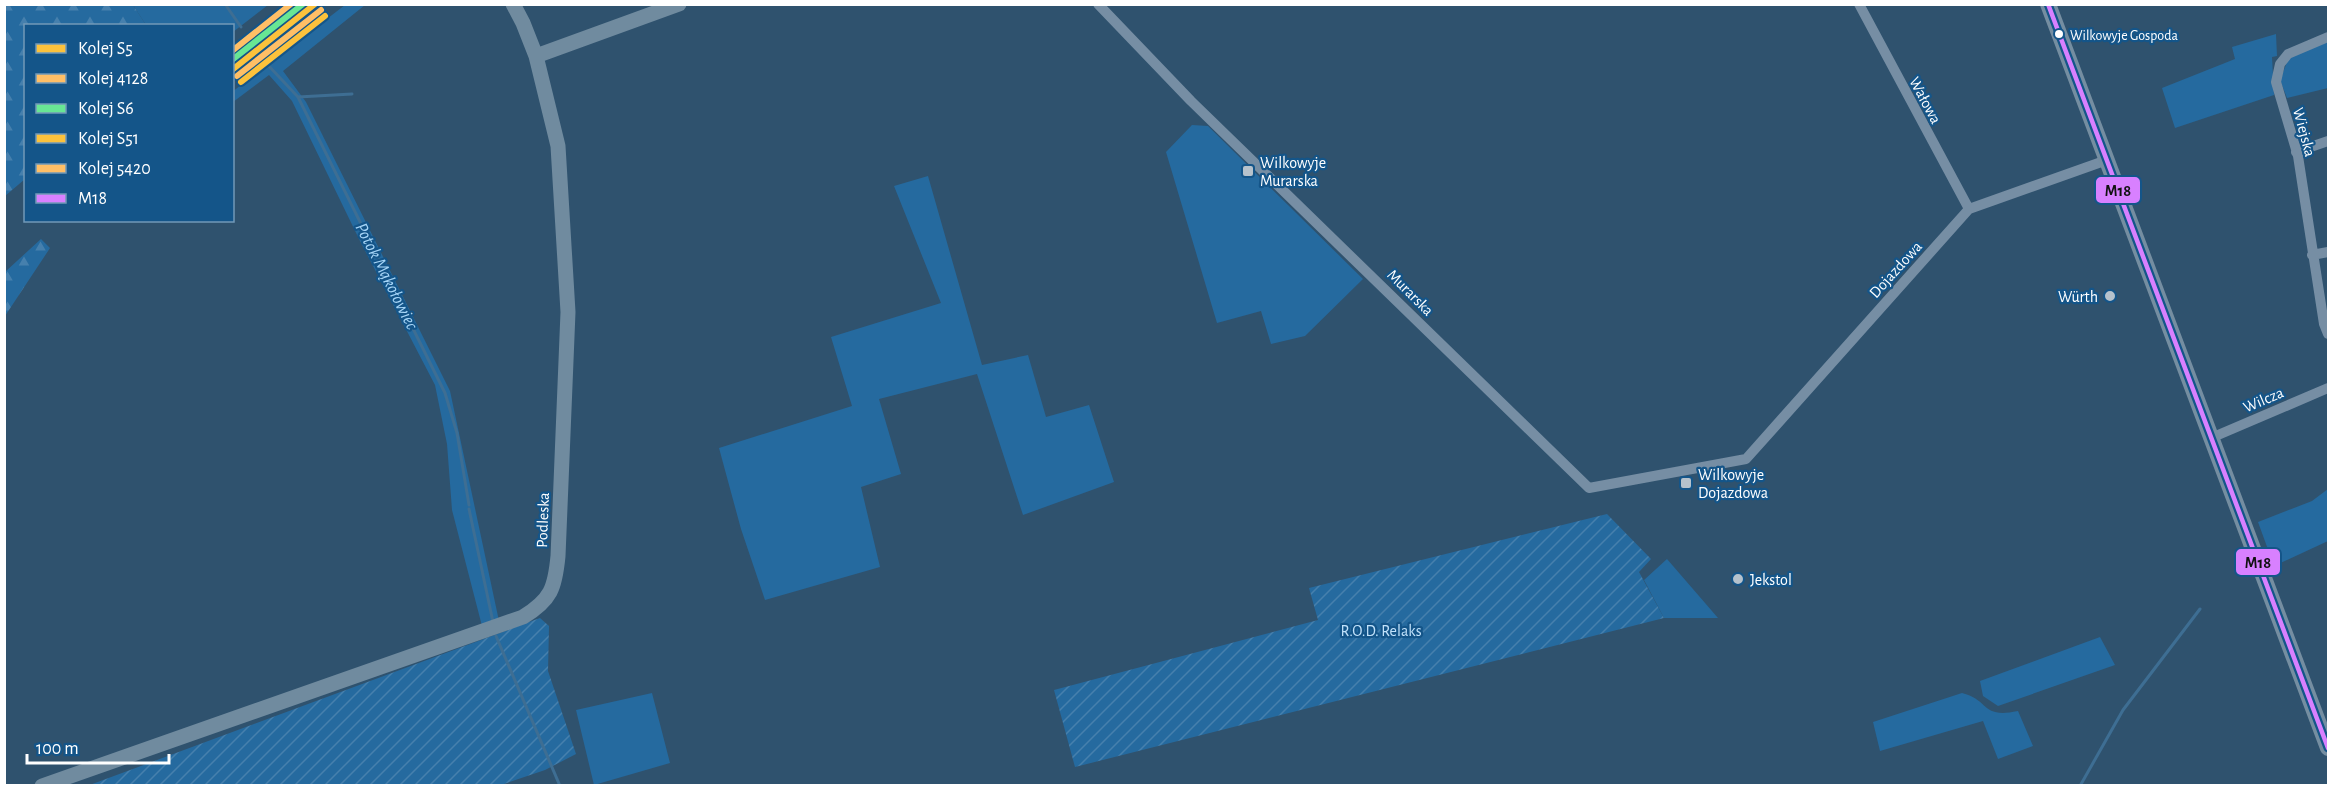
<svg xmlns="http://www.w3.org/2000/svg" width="2333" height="790" viewBox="0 0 2333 790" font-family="'Alegreya Sans',sans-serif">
<defs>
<pattern id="forest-firs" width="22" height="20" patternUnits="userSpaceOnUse" patternTransform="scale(1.5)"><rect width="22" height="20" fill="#256a9f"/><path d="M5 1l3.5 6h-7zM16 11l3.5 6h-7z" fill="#4680ad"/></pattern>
<pattern id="garden-furrows" width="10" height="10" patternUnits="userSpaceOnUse" patternTransform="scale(1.5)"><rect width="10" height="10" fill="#256a9f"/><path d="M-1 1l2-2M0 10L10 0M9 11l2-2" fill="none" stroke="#4680ad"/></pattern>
</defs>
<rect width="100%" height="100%" fill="#2f526e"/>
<!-- grass -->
<path fill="#256a9f" d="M 133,5 L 268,5 L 233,32 L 232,26 L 146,25 Z
M 345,5 L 365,5 L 283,71 L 306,102 L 450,391 L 499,621 L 482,626 L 452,510 L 447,444 L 435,385 L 359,239 L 292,101 L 269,75 L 233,102 L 232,92 Z
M 2276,34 L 2277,56 L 2272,57 L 2274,95 L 2175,128 L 2162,88 L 2235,59 L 2232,47 Z
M 2328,41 L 2328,88 L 2287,98 L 2280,80 L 2289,57 Z
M 1192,125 L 1208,126 L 1363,279 L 1305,336 L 1271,344 L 1261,311 L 1217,323 L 1166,152 Z
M 928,176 L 982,365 L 1028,355 L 1046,417 L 1089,405 L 1114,482 L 1023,515 L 977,374 L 879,399 L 901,474 L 861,487 L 880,567 L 765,600 L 741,529 L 719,448 L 852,406 L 831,337 L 941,303 L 894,186 Z
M 2328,489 L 2328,541 L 2274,566 L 2258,522 L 2312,501 Z
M 1667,559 L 1718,618 L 1664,618 L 1644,580 Z
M 2100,637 L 2115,665 L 1998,706 L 1983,696 L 1980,681 Z
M 652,693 L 670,763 L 594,785 L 576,710 Z
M 1962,693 C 1990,700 1981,719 2018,711 L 2033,746 L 1998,759 L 1983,721 L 1880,751 L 1873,722 Z"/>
<!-- forest -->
<path fill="url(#forest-firs)" d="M 5,4 L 133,5 L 146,25 L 26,26 L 25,179 L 5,196 Z
M 41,239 L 50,248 L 5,316 L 5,272 Z"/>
<!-- garden -->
<path fill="url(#garden-furrows)" d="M 1607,514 L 1651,559 L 1639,572 L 1664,618 L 1075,767 L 1054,690 L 1318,620 L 1309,588 Z
M 540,618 L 549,626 L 548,671 L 576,754 L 545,770 L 501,785 L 87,786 Z"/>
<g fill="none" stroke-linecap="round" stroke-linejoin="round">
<!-- stream -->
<path stroke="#3e6e93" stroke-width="3" d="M 225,4 L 241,27
M 266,63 L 298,97 L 445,393 L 457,433 L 469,505
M 298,97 L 352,94
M 469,509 L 493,622
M 496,636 L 560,786
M 2080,786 L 2123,710 L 2200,609"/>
<!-- street -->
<path stroke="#768ea4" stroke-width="10" d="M 1098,4 L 1191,101 L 1589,488 L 1746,459 L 1969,209 L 2107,160
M 1859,4 L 1969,209
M 2328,37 L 2288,54 L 2280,64 L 2276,82 L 2298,156 L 2324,324 L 2328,334
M 2296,152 L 2328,141
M 2312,255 L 2328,252
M 2211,438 L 2328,388"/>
<!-- secondary -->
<path stroke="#708b9f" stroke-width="15" d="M 536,56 L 679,4
M 42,786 L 523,617 C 551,600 555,588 558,556 L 568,312 L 558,146 L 536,56 L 523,23 L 513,4"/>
<!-- primary -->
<path stroke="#758ea1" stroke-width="16" d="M 2048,4 L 2328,748"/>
<defs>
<path id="bus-1" d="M 2048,4 L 2328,748"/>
</defs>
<!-- bus-1 casing -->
<use href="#bus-1" stroke="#145589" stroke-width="9"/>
<!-- bus-1 -->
<use href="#bus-1" stroke="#d880ff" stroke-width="4.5"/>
<defs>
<path id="rail-1" d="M 232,70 L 315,4"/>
<path id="rail-2" d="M 237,76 L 321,10"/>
<path id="rail-3" d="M 232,60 L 303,4"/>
<path id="rail-4" d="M 241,82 L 325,16"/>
<path id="rail-5" d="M 232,51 L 291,4"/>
</defs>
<!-- rail-1 casing -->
<use href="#rail-1" stroke="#145589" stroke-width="10"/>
<!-- rail-2 casing -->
<use href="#rail-2" stroke="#145589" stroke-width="10"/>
<!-- rail-3 casing -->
<use href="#rail-3" stroke="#145589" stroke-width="10"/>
<!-- rail-4 casing -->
<use href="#rail-4" stroke="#145589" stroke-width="10"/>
<!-- rail-5 casing -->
<use href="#rail-5" stroke="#145589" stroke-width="10"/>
<!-- rail-1 -->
<use href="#rail-1" stroke="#fcc23c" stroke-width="6"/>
<!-- rail-2 -->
<use href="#rail-2" stroke="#ffbf66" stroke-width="6"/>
<!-- rail-3 -->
<use href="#rail-3" stroke="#68e694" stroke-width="6"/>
<!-- rail-4 -->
<use href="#rail-4" stroke="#fcc23c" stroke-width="6"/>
<!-- rail-5 -->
<use href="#rail-5" stroke="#ffbf66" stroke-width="6"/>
</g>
<!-- markers -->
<circle fill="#fff" stroke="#145589" stroke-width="2" cx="2059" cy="34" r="5"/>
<g fill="#b6c2cc" stroke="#145589" stroke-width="2">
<rect x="1242" y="165" width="12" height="12" rx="3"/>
<circle cx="2110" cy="296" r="6"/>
<rect x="1680" y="477" width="12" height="12" rx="3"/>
<circle cx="1738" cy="579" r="6"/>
</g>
<g text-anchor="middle" stroke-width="4.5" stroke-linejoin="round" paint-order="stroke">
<!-- bus labels -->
<g font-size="14" fill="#fff" stroke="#145589" text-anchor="start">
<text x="2070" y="40">Wilkowyje Gospoda</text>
</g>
<!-- street labels -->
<g font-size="16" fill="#fff" stroke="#145589">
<text transform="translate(1926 100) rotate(62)" y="6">Wałowa</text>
<text transform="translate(2305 132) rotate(75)" y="6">Wiejska</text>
<text transform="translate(1895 269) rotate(-48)" y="6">Dojazdowa</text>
<text transform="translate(1411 292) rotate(45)" y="6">Murarska</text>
<text transform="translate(2263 399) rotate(-23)" y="6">Wilcza</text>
<text transform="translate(542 520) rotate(-88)" y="6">Podleska</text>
</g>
<!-- poi labels -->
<g font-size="16" fill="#fff" stroke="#145589" text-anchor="start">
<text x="1260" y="168">Wilkowyje<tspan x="1260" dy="18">Murarska</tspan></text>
<text x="2098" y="302" text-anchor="end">Würth</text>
<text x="1698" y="480">Wilkowyje<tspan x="1698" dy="18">Dojazdowa</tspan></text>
<text x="1750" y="585">Jekstol</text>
</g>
<!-- park labels -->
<g font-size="16" fill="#c1e2fb" stroke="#145589">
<text x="1381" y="636">R.O.D. Relaks</text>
</g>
<!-- water labels -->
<g font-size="18" font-style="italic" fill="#a6d5f7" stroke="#145589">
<text transform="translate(387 276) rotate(63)" y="6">Potok Mąkołowiec</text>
</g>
</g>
<g stroke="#145589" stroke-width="2">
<rect x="2095" y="176" width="46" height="28" rx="6" fill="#d880ff"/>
<rect x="2235" y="548" width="46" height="28" rx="6" fill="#d880ff"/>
</g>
<g font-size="16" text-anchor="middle" font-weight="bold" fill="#111">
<text x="2118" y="196">M18</text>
<text x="2258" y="568">M18</text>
</g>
<!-- border -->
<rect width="2333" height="790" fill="none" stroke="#ffffff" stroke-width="12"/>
<!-- legend -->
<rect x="24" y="24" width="210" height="198" fill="#145589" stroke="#7299b8" stroke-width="1.5"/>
<rect x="36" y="44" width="30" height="9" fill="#fcc23c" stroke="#7299b8" stroke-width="1.5"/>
<text x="78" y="54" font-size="18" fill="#ffffff">Kolej S5</text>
<rect x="36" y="74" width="30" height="9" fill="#ffbf66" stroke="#7299b8" stroke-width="1.5"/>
<text x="78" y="84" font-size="18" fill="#ffffff">Kolej 4128</text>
<rect x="36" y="104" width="30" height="9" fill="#68e694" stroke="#7299b8" stroke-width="1.5"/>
<text x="78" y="114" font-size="18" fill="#ffffff">Kolej S6</text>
<rect x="36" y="134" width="30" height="9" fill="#fcc23c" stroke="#7299b8" stroke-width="1.5"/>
<text x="78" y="144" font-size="18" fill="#ffffff">Kolej S51</text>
<rect x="36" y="164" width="30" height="9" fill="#ffbf66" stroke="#7299b8" stroke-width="1.5"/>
<text x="78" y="174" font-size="18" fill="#ffffff">Kolej 5420</text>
<rect x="36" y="194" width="30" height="9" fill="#d880ff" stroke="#7299b8" stroke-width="1.5"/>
<text x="78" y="204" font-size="18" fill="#ffffff">M18</text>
<!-- scale -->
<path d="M27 754v9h142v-9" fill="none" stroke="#ffffff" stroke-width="3"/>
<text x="36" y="754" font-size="18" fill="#ffffff" stroke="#145589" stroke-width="4.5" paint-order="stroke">100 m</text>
</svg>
